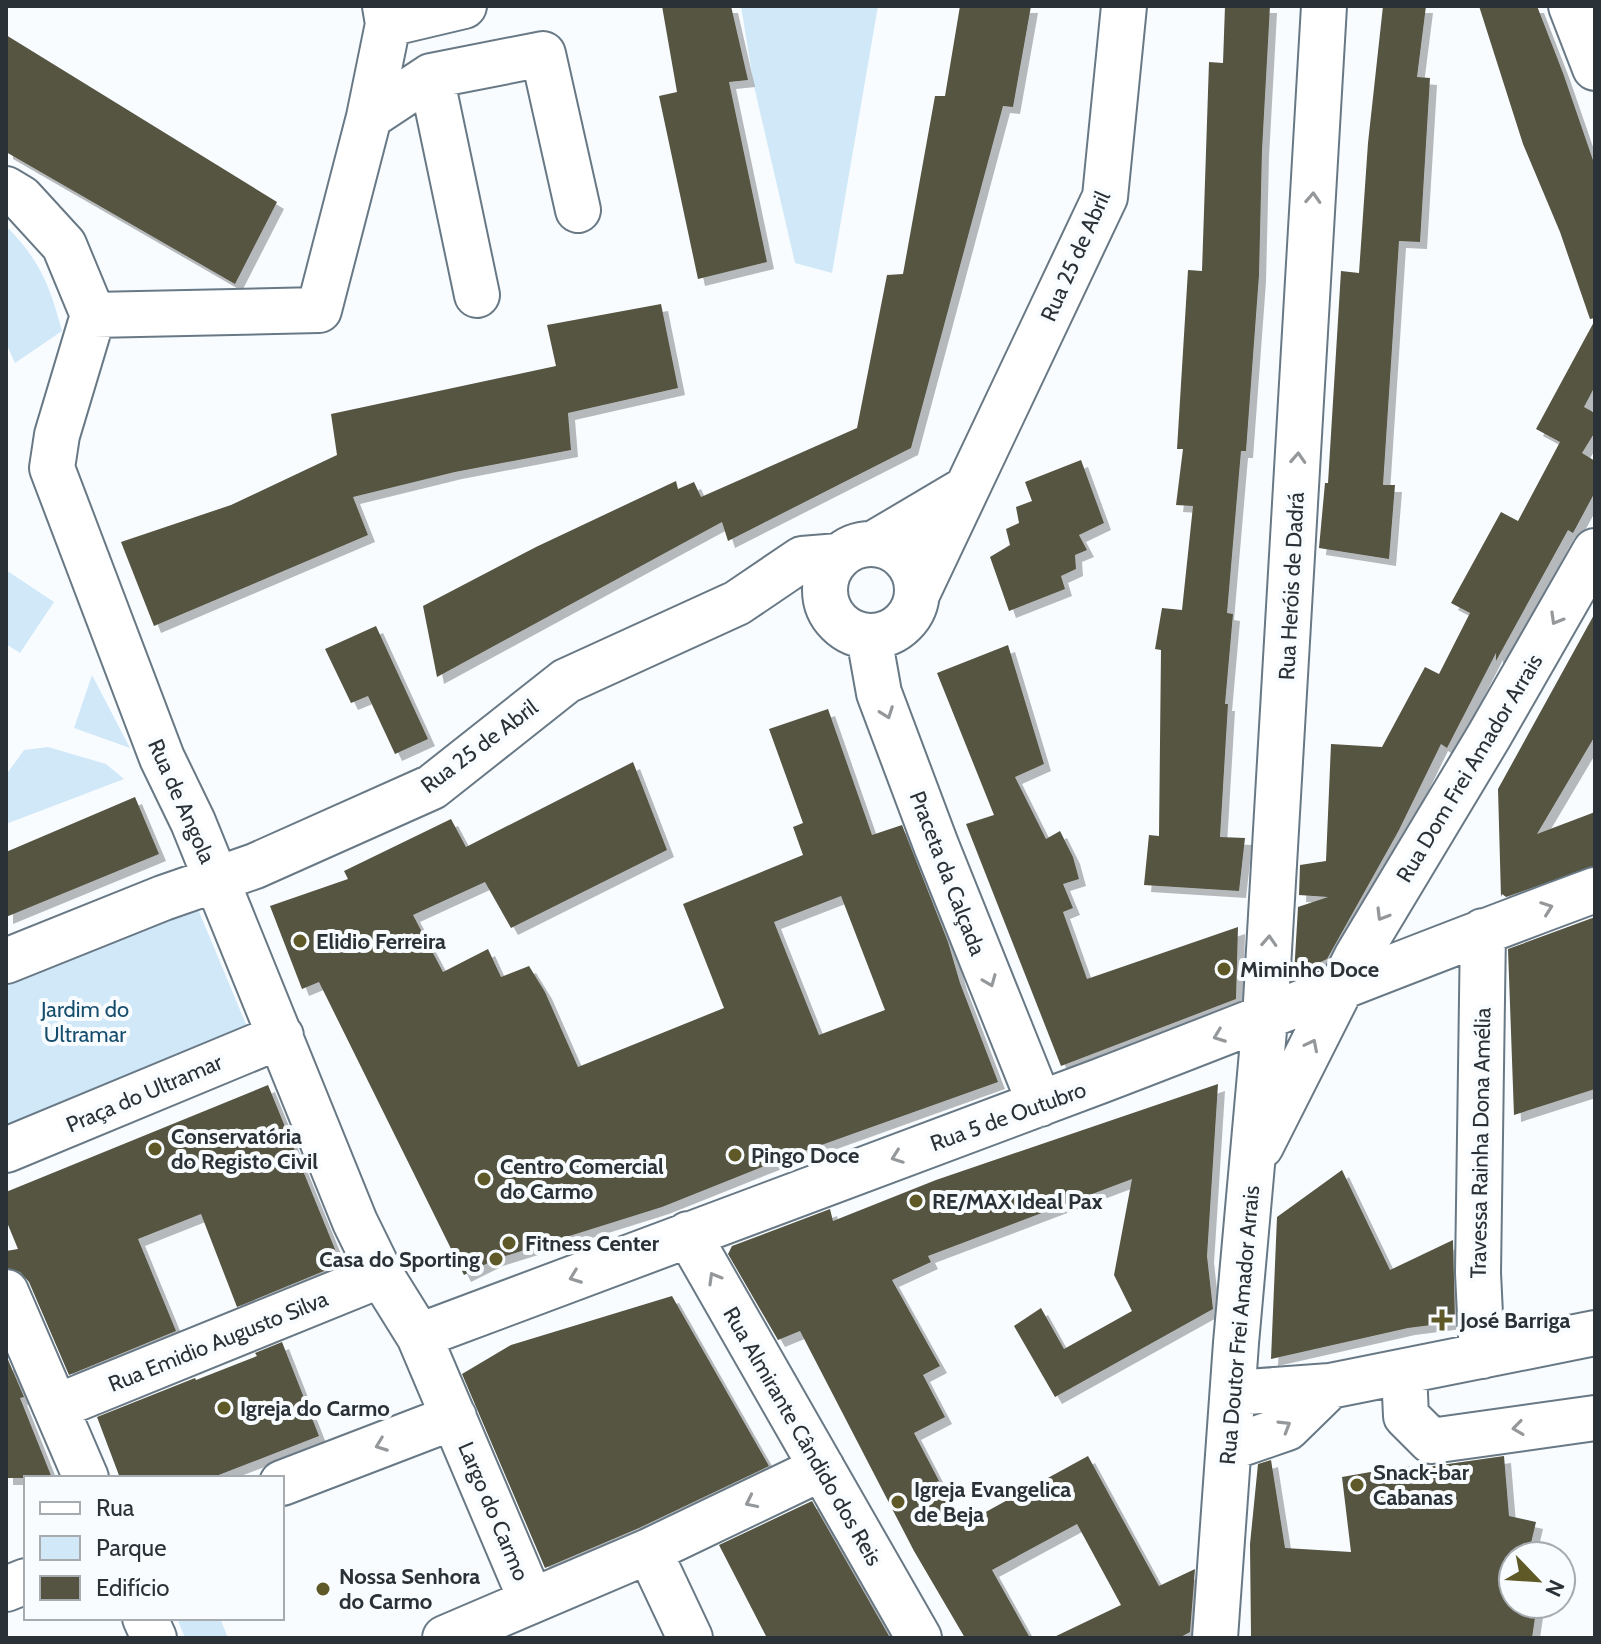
<svg xmlns="http://www.w3.org/2000/svg" width="1601" height="1644" viewBox="0 0 1601 1644" font-family="Cabin,sans-serif">
<defs>
<filter id="shadow"><feDropShadow dx="7" dy="7" stdDeviation="0" flood-color="#0004"/></filter>
</defs>
<rect width="100%" height="100%" fill="#f8fcff"/>
<!-- green -->
<path fill="#d1e8f9" d="M 741,6 L 878,6 L 832,273 L 795,263 L 754,86 Z
M 6,226 C 40,260 50,286 62,331 L 15,363 L 6,343 Z
M 6,570 L 54,602 L 20,653 L 6,644 Z
M 92,675 L 130,748 L 74,728 Z
M 48,747 L 106,764 L 124,779 L 6,824 L 6,775 L 24,750 Z
M 195,902 L 248,1029 L 6,1132 L 6,977 Z
M 177,1618 L 220,1618 L 228,1638 L 185,1638 Z"/>
<!-- building -->
<path fill="#555443" fill-rule="evenodd" filter="url(#shadow)" d="M 662,6 L 731,6 L 748,80 L 729,82 L 767,262 L 698,279 L 659,96 L 677,92 Z
M 960,6 L 1031,6 L 1013,107 L 1003,106 L 911,448 L 728,541 L 722,522 L 437,677 L 423,606 L 536,547 L 676,481 L 678,489 L 694,482 L 701,497 L 857,428 L 887,275 L 903,274 L 935,96 L 945,96 Z
M 1225,6 L 1270,6 L 1262,150 L 1259,275 L 1246,451 L 1241,451 L 1227,613 L 1233,614 L 1225,704 L 1228,704 L 1220,837 L 1245,838 L 1239,891 L 1144,885 L 1149,835 L 1159,836 L 1161,650 L 1155,649 L 1162,608 L 1182,610 L 1193,506 L 1176,505 L 1183,449 L 1177,449 L 1188,270 L 1202,271 L 1209,62 L 1223,63 Z
M 1383,6 L 1426,6 L 1417,77 L 1430,78 L 1420,242 L 1399,241 L 1383,485 L 1395,485 L 1389,559 L 1319,548 L 1325,483 L 1328,483 L 1341,271 L 1359,273 L 1368,143 Z
M 1479,6 L 1537,6 L 1563,73 L 1595,166 L 1595,318 L 1590,319 L 1560,232 L 1523,144 Z
M 6,35 L 277,202 L 235,284 L 6,152 Z
M 661,304 L 678,388 L 568,413 L 571,450 L 455,472 L 353,497 L 368,535 L 154,626 L 121,542 L 231,505 L 337,455 L 331,414 L 556,366 L 547,325 Z
M 1595,320 L 1595,386 L 1584,407 L 1595,413 L 1595,432 L 1582,453 L 1595,461 L 1595,492 L 1573,533 L 1568,530 L 1496,661 L 1496,653 L 1447,748 L 1441,744 L 1399,830 L 1327,959 L 1294,975 L 1298,907 L 1328,897 L 1299,895 L 1300,865 L 1326,861 L 1331,744 L 1382,747 L 1425,667 L 1439,674 L 1470,613 L 1451,603 L 1501,512 L 1518,521 L 1560,442 L 1536,429 Z
M 1081,460 L 1104,523 L 1079,535 L 1087,550 L 1075,555 L 1076,569 L 1061,576 L 1065,589 L 1009,611 L 990,557 L 1010,545 L 1006,529 L 1019,523 L 1016,507 L 1032,501 L 1025,482 Z
M 1595,613 L 1595,736 L 1537,834 L 1595,812 L 1595,866 L 1506,897 L 1502,894 L 1501,897 L 1498,789 Z
M 376,626 L 428,739 L 395,754 L 368,696 L 351,703 L 325,649 Z
M 1008,645 L 1044,764 L 1015,777 L 1046,839 L 1060,831 L 1073,857 L 1079,879 L 1063,884 L 1073,908 L 1063,912 L 1087,979 L 1238,927 L 1236,999 L 1061,1066 L 966,824 L 994,815 L 937,673 Z
M 828,709 L 872,835 L 902,825 L 948,942 L 960,983 L 998,1082 L 785,1158 L 662,1207 L 496,1259 L 464,1275 L 319,982 L 302,989 L 270,906 L 348,879 L 344,871 L 451,819 L 466,847 L 633,762 L 667,850 L 511,928 L 485,882 L 413,915 L 443,972 L 488,949 L 501,977 L 529,966 L 545,992 L 578,1067 L 724,1008 L 683,904 L 803,855 L 793,827 L 803,823 L 769,729 ZM 841,896 L 885,1010 L 819,1035 L 774,922 Z
M 135,797 L 159,854 L 6,917 L 6,852 Z
M 1595,917 L 1595,1089 L 1514,1115 L 1508,949 Z
M 1218,1084 L 1207,1256 L 1213,1309 L 1055,1397 L 1014,1326 L 1041,1308 L 1064,1349 L 1132,1311 L 1114,1275 L 1132,1179 L 928,1256 L 931,1262 L 892,1280 L 940,1366 L 923,1375 L 945,1417 L 914,1433 L 962,1525 L 1088,1456 L 1159,1586 L 1195,1569 L 1190,1632 L 1179,1638 L 1052,1638 L 1121,1605 L 1077,1524 L 992,1570 L 1030,1638 L 965,1638 L 914,1551 L 800,1331 L 778,1340 L 728,1254 L 732,1246 L 830,1209 L 833,1221 L 936,1180 Z
M 268,1085 L 341,1264 L 237,1307 L 201,1214 L 138,1239 L 176,1331 L 69,1375 L 29,1282 L 20,1272 L 6,1268 L 6,1251 L 18,1249 L 6,1220 L 6,1192 Z
M 1342,1170 L 1390,1270 L 1453,1240 L 1455,1322 L 1408,1328 L 1271,1359 L 1277,1217 Z
M 672,1296 L 769,1466 L 639,1528 L 545,1568 L 462,1374 L 511,1345 Z
M 282,1342 L 319,1436 L 211,1478 L 120,1478 L 97,1417 L 195,1378 L 196,1380 L 257,1356 L 255,1353 Z
M 6,1355 L 24,1397 L 20,1398 L 52,1478 L 6,1478 Z
M 1504,1456 L 1509,1516 L 1536,1522 L 1528,1556 L 1513,1556 L 1513,1604 L 1537,1604 L 1532,1638 L 1251,1636 L 1250,1544 L 1258,1464 L 1271,1460 L 1285,1548 L 1351,1552 L 1342,1477 L 1399,1467 L 1434,1466 Z
M 812,1501 L 889,1636 L 890,1638 L 767,1638 L 719,1545 Z"/>
<g fill="none" stroke-linecap="round" stroke-linejoin="round">
<defs>
<path id="minor" d="M 1571,6 L 1595,68
M 388,24 L 464,6
M 431,76 L 477,295
M 369,117 L 431,76 L 543,54 L 578,210
M 6,189 L 21,198 L 64,245 L 93,315 L 57,435 L 52,468 L 162,758 L 193,822 L 355,1222 L 381,1275 L 419,1336 L 531,1600
M 93,315 L 319,310 L 369,117 L 388,24 L 385,6
M 873,544 L 966,489
M825 590a46 46 0 1 1 92 0a46 46 0 1 1-92 0Z
M 918,592 L 1105,197 L 1124,6
M 869,637 L 879,693 L 936,845 L 1040,1104
M 6,961 L 163,898 L 255,866 L 432,787 L 566,681 L 737,603 L 802,559 L 839,556
M 1261,1146 L 1357,956 L 1489,736 L 1595,551
M 6,1150 L 281,1036
M 688,1234 L 919,1638
M 6,1292 L 86,1478
M 419,1336 C 645,1250 873,1168 1100,1081 C 1265,1018 1429,951 1595,890
M 1482,1356 L 1478,1273 L 1483,931
M 1404,1372 L 1406,1416 L 1431,1441 L 1595,1418
M 1233,1393 L 1330,1386 L 1595,1333
M 56,1407 L 381,1275
M 1229,1448 L 1287,1428 L 1330,1386
M 282,1483 L 454,1417
M 649,1551 L 690,1638
M 6,1589 L 26,1581
M 145,1618 L 154,1638
M 445,1638 L 649,1551 L 822,1468
M 1215,1638 L 1236,1343 L 1265,1019 L 1324,6"/>
</defs>
<!-- minor casing -->
<use href="#minor" stroke="#687985" stroke-width="48"/>
<!-- minor -->
<use href="#minor" stroke="#fff" stroke-width="44"/>
</g>
<!-- one-way arrows -->
<defs><path id="oneway-chevron" d="M-2-3.5L2.5 0L-2 3.5" fill="none" stroke-width="1.6" stroke-linecap="round" stroke-linejoin="round" transform="scale(2)"/></defs>
<g stroke="#95989b">
<use href="#oneway-chevron" transform="translate(1313 198) rotate(-87)"/>
<use href="#oneway-chevron" transform="translate(1298 458) rotate(-87)"/>
<use href="#oneway-chevron" transform="translate(1556 619) rotate(120)"/>
<use href="#oneway-chevron" transform="translate(887 713) rotate(70)"/>
<use href="#oneway-chevron" transform="translate(1547 908) rotate(-20)"/>
<use href="#oneway-chevron" transform="translate(1382 915) rotate(121)"/>
<use href="#oneway-chevron" transform="translate(1269 941) rotate(-87)"/>
<use href="#oneway-chevron" transform="translate(990 981) rotate(68)"/>
<use href="#oneway-chevron" transform="translate(1219 1036) rotate(159)"/>
<use href="#oneway-chevron" transform="translate(1312 1045) rotate(-63)"/>
<use href="#oneway-chevron" transform="translate(897 1157) rotate(160)"/>
<use href="#oneway-chevron" transform="translate(575 1277) rotate(159)"/>
<use href="#oneway-chevron" transform="translate(714 1278) rotate(-120)"/>
<use href="#oneway-chevron" transform="translate(1285 1426) rotate(-31)"/>
<use href="#oneway-chevron" transform="translate(1518 1428) rotate(172)"/>
<use href="#oneway-chevron" transform="translate(381 1445) rotate(159)"/>
<use href="#oneway-chevron" transform="translate(751 1502) rotate(154)"/>
</g>
<!-- markers -->
<g fill="#5e5926" stroke="#f8fcff" stroke-width="3">
<circle cx="300" cy="941" r="8"/>
<circle cx="1224" cy="969" r="8"/>
<circle cx="155" cy="1149" r="8"/>
<circle cx="735" cy="1155" r="8"/>
<circle cx="484" cy="1179" r="8"/>
<circle cx="916" cy="1201" r="8"/>
<circle cx="509" cy="1243" r="8"/>
<circle cx="496" cy="1259" r="8"/>
<path d="M1438 1308h8v8h8v8h-8v8h-8v-8h-8v-8h8z"/>
<circle cx="224" cy="1408" r="8"/>
<circle cx="1357" cy="1485" r="8"/>
<circle cx="898" cy="1502" r="8"/>
<circle cx="323" cy="1589" r="8"/>
</g>
<g text-anchor="middle" stroke-width="8" stroke-linejoin="round" paint-order="stroke">
<!-- street labels -->
<g font-size="22" fill="#2b3237" stroke="#f8fcff">
<text transform="translate(1075 256) rotate(-66)" y="8">Rua 25 de Abril</text>
<text transform="translate(1291 586) rotate(-87)" y="8">Rua Heróis de Dadrá</text>
<text transform="translate(479 746) rotate(-37)" y="8">Rua 25 de Abril</text>
<text transform="translate(1469 768) rotate(-59)" y="8">Rua Dom Frei Amador Arrais</text>
<text transform="translate(182 801) rotate(66)" y="8">Rua de Angola</text>
<text transform="translate(948 873) rotate(69)" y="8">Praceta da Calçada</text>
<text transform="translate(144 1093) rotate(-23)" y="8">Praça do Ultramar</text>
<text transform="translate(1008 1116) rotate(-20)" y="8">Rua 5 de Outubro</text>
<text transform="translate(1480 1143) rotate(-89)" y="8">Travessa Rainha Dona Amélia</text>
<text transform="translate(1239 1325) rotate(-85)" y="8">Rua Doutor Frei Amador Arrais</text>
<text transform="translate(218 1341) rotate(-22)" y="8">Rua Emidio Augusto Silva</text>
<text transform="translate(803 1436) rotate(60)" y="8">Rua Almirante Cândido dos Reis</text>
<text transform="translate(494 1511) rotate(67)" y="8">Largo do Carmo</text>
</g>
<!-- poi labels -->
<g font-size="22" font-weight="bold" fill="#2b3237" stroke="#f8fcff" text-anchor="start">
<text x="316" y="949">Elidio Ferreira</text>
<text x="1240" y="977">Miminho Doce</text>
<text x="171" y="1144">Conservatória<tspan x="171" dy="25">do Registo Civil</tspan></text>
<text x="751" y="1163">Pingo Doce</text>
<text x="500" y="1174">Centro Comercial<tspan x="500" dy="25">do Carmo</tspan></text>
<text x="932" y="1209">RE/MAX Ideal Pax</text>
<text x="525" y="1251">Fitness Center</text>
<text x="480" y="1267" text-anchor="end">Casa do Sporting</text>
<text x="1460" y="1328">José Barriga</text>
<text x="240" y="1416">Igreja do Carmo</text>
<text x="1373" y="1480">Snack-bar<tspan x="1373" dy="25">Cabanas</tspan></text>
<text x="914" y="1497">Igreja Evangelica<tspan x="914" dy="25">de Beja</tspan></text>
<text x="339" y="1584">Nossa Senhora<tspan x="339" dy="25">do Carmo</tspan></text>
</g>
<!-- park labels -->
<g font-size="22" fill="#164d6d" stroke="#f8fcff">
<text x="85" y="1017">Jardim do<tspan x="85" dy="25">Ultramar</tspan></text>
</g>
</g>
<!-- border -->
<rect width="1601" height="1644" fill="none" stroke="#2b3237" stroke-width="16"/>
<!-- legend -->
<rect x="24" y="1476" width="260" height="144" fill="#f8fcff" stroke="#a6abaf" stroke-width="2"/>
<rect x="40" y="1502" width="40" height="12" fill="#ffffff" stroke="#a6abaf" stroke-width="2"/>
<text x="96" y="1516" font-size="24" fill="#2b3237">Rua</text>
<rect x="40" y="1536" width="40" height="24" fill="#d1e8f9" stroke="#a6abaf" stroke-width="2"/>
<text x="96" y="1556" font-size="24" fill="#2b3237">Parque</text>
<rect x="40" y="1576" width="40" height="24" fill="#555443" stroke="#a6abaf" stroke-width="2"/>
<text x="96" y="1596" font-size="24" fill="#2b3237">Edifício</text>
<!-- north arrow -->
<g transform="translate(1537 1580) rotate(115)"><circle r="38" fill="#f8fcff" stroke="#a6abaf" stroke-width="2"/>
<path d="M0-6L14 30L0 20L-14 30Z" fill="#5e5926"/>
<text y="-12" font-size="22" font-weight="bold" text-anchor="middle" fill="#2b3237">N</text>
</g>
</svg>
